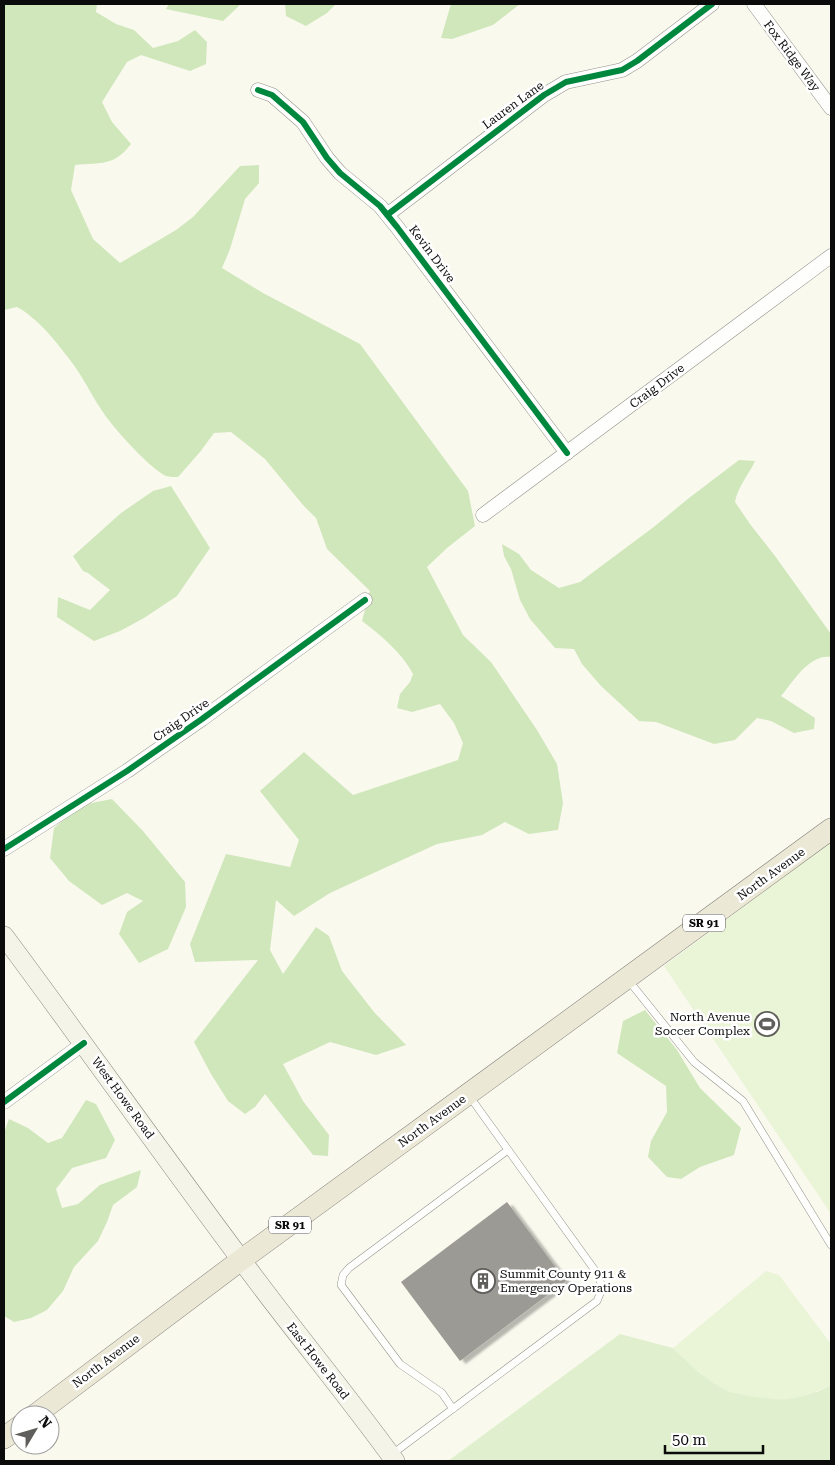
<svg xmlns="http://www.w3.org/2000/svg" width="835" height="1465" viewBox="0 0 835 1465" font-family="'Roboto Serif',serif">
<defs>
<filter id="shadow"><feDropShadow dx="5.5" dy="3" stdDeviation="1" flood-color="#0004"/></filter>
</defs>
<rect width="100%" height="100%" fill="#faf9ee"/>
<!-- green -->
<path fill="#e0f0ce" d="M 620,1334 L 673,1348 L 702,1375 L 817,1392 L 831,1385 L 831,1461 L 448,1461 Z"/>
<!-- forest -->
<path fill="#cfe7bb" d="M 4,4 L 97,4 L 96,12 L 116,24 L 134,30 L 153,48 L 178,41 L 195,30 L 207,42 L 206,64 L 190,71 L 141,55 L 127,62 L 102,102 L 112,122 L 131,144 C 113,167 102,162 75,165 L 71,190 L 93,239 L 120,263 L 176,230 L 193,217 L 240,166 L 259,165 L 259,183 L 245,199 L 230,249 L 222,268 L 263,293 L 360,344 L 468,491 L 475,526 L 447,548 L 427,567 L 463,635 L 491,662 L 537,730 L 557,764 L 563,803 L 558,830 L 529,834 L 505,822 L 482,835 L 437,844 L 330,893 L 294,916 L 276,900 L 270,950 L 283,974 L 316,927 L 329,936 L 342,971 L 374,1012 L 406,1045 L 376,1055 L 330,1042 L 283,1064 L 303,1101 L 329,1135 L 328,1156 L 313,1155 L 265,1094 L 255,1107 L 245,1114 L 228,1101 L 211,1074 L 194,1042 L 258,960 L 195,962 L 190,944 L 226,854 L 290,867 L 299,840 L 260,791 L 304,752 L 353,795 L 458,760 L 463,743 L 454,723 L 440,704 L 412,712 L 397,708 L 400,694 L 410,682 L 413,674 C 402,653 381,635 362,621 L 370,591 L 327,549 L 316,518 L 303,505 L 265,459 L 231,432 L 214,433 L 200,452 L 178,477 C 174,477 170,477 166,476 C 151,469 122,437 111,423 C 96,405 87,383 73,364 C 59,345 38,318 17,307 L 4,310 Z
M 169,4 L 239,4 L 239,6 L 223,21 L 166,9 Z
M 285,4 L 336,4 L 327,13 L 306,26 L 286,16 Z
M 451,4 L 520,4 L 493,25 L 452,39 L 441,38 Z
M 739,460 L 755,461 C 748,476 738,486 735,502 L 750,524 L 775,556 L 831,634 L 831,657 C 809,654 794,681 781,696 L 815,718 L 814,729 L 794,733 L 771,721 L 757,718 L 735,740 L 714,744 L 656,722 L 639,721 L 601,686 L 582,664 L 574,649 L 555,648 L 530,619 L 520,600 L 511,569 L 504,556 L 502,544 L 519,554 L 531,570 L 559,588 L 580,582 L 655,526 L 689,498 Z
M 171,486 L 210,548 L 177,596 L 144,618 L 120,631 L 94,641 L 57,617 L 58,597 L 90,610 L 110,590 L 88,573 L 83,571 L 73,556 L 121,513 L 153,491 Z
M 112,799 L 143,831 L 185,882 L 186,907 L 168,949 L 139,963 L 119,934 L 127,912 L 143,901 L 127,893 L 102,905 L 69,881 L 50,858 L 54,828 L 81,805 Z
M 645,1010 L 677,1050 L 700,1088 L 741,1128 L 734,1155 L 700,1167 L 681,1179 L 667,1177 L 648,1157 L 651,1141 L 667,1112 L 666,1086 L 617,1053 L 623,1021 Z
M 86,1100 L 96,1104 L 115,1140 L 106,1158 L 72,1168 L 56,1189 L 62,1208 L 78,1204 L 100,1185 L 141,1170 L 137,1187 L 113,1205 L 107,1222 L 98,1241 L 74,1267 L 63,1291 L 47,1310 L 31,1318 L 14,1322 L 4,1316 L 4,1133 L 9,1119 L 28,1128 L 48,1143 L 62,1138 Z"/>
<!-- pitch -->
<path fill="#eaf4d7" d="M 831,841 L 831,1214 L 664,966 Z
M 766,1271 L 779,1275 L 831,1344 L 831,1385 C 818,1391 803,1398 788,1399 C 776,1401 738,1395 727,1391 C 706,1381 690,1363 673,1348 Z"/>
<!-- building -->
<path fill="#9c9a94" filter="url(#shadow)" d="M 507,1202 L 566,1281 L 460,1361 L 401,1282 Z"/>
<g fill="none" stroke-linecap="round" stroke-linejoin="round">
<defs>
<path id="service" d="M 629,981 L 694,1062 L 743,1101 L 831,1245
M 453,1409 L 442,1393 L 400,1364 L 341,1285 L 343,1275 L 349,1268 L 508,1150
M 391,1455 L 597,1301 L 602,1289 L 599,1276 L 470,1097"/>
<path id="minor" d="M 754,4 L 831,108
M 258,90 L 272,95 L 303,122 L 327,158 L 340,173 L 380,206 L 397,227 L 567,453
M 387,215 L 544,95 L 566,82 L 622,70 L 637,61 L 712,4
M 483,515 L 831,256
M 4,849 L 127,771 L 202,719 L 365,600
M 4,1102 L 84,1043"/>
<path id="secondary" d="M 4,936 C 89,1050 171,1167 257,1281 C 302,1341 351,1400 395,1461"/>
<path id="primary" d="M 35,1415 L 241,1260 L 831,829
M 4,1438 L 20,1426"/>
</defs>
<!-- service casing -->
<use href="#service" stroke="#93928d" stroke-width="8"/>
<!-- minor casing -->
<use href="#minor" stroke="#93928d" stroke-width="15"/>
<!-- secondary casing -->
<use href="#secondary" stroke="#898984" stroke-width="20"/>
<!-- primary casing -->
<use href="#primary" stroke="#807f7a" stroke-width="22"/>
<!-- service -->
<use href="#service" stroke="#fefefc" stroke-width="7"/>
<!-- minor -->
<use href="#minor" stroke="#fefefc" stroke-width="14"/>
<!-- secondary -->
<use href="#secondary" stroke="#f4f4e8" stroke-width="19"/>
<!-- primary -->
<use href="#primary" stroke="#ece8d6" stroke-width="21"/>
<defs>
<path id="cycleway" d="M 258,90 L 272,95 L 303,122 L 327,158 L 340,173 L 380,206 L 397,227 L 567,453
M 387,215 L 544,95 L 566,82 L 622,70 L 637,61 L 712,4
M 4,849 L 127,771 L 202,719 L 365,600
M 4,1102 L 84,1043"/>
</defs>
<!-- cycleway casing -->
<use href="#cycleway" stroke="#fff" stroke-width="9"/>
<!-- cycleway -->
<use href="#cycleway" stroke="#00873e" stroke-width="6"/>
</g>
<!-- icons -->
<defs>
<symbol id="stadium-ring" viewBox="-11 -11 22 22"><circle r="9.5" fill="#fff" stroke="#5f5e5a" stroke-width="1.5"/><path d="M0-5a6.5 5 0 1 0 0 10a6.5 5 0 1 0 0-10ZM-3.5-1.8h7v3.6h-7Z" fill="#5f5e5a"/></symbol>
<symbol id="building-ring" viewBox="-11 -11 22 22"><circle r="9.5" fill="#fff" stroke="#5f5e5a" stroke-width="1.5"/><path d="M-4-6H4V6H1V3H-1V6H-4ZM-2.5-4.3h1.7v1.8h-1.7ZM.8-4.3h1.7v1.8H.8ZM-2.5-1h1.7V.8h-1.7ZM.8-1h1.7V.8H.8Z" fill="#5f5e5a"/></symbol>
</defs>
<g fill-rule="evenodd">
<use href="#stadium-ring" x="753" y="1010" width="28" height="28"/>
<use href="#building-ring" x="469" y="1267" width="28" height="28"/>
</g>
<g text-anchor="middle" stroke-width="5" stroke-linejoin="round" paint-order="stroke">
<!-- shield labels -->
<g fill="#fff" stroke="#545454" stroke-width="1">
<rect x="683" y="914.5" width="42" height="17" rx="4"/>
<rect x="269" y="1216.5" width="42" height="17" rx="4"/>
</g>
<g font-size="11" font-weight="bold" fill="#0b0b0b">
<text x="704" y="927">SR 91</text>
<text x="290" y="1229">SR 91</text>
</g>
<!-- street labels -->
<g font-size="12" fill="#0b0b0b" stroke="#fff">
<text transform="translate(792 56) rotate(53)" y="4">Fox Ridge Way</text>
<text transform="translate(513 105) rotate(-36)" y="4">Lauren Lane</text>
<text transform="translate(432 254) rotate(53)" y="4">Kevin Drive</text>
<text transform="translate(657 386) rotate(-37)" y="4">Craig Drive</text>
<text transform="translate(181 720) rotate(-35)" y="4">Craig Drive</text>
<text transform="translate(771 874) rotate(-36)" y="4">North Avenue</text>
<text transform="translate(123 1098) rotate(54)" y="4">West Howe Road</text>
<text transform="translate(432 1121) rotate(-36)" y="4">North Avenue</text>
<text transform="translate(106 1361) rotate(-37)" y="4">North Avenue</text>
<text transform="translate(318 1361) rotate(52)" y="4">East Howe Road</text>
</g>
<!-- poi labels -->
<g font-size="12" fill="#0b0b0b" stroke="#fff" text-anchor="end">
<text x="750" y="1021">North Avenue<tspan x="750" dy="14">Soccer Complex</tspan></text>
<text x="500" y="1278" text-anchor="start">Summit County 911 &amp;<tspan x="500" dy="14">Emergency Operations</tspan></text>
</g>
</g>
<!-- border -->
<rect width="835" height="1465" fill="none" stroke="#0b0b0b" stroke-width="10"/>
<!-- north arrow -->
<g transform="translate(35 1430) rotate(52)"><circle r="24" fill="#ffffff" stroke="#9d9d9d"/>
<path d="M0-4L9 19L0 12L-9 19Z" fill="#5f5e5a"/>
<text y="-8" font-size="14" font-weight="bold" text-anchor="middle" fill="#0b0b0b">N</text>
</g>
<!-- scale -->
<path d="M665 1445v8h98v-8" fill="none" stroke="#0b0b0b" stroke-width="2.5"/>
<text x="672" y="1445" font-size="15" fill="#0b0b0b" stroke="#ffffff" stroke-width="4" paint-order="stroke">50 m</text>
</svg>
